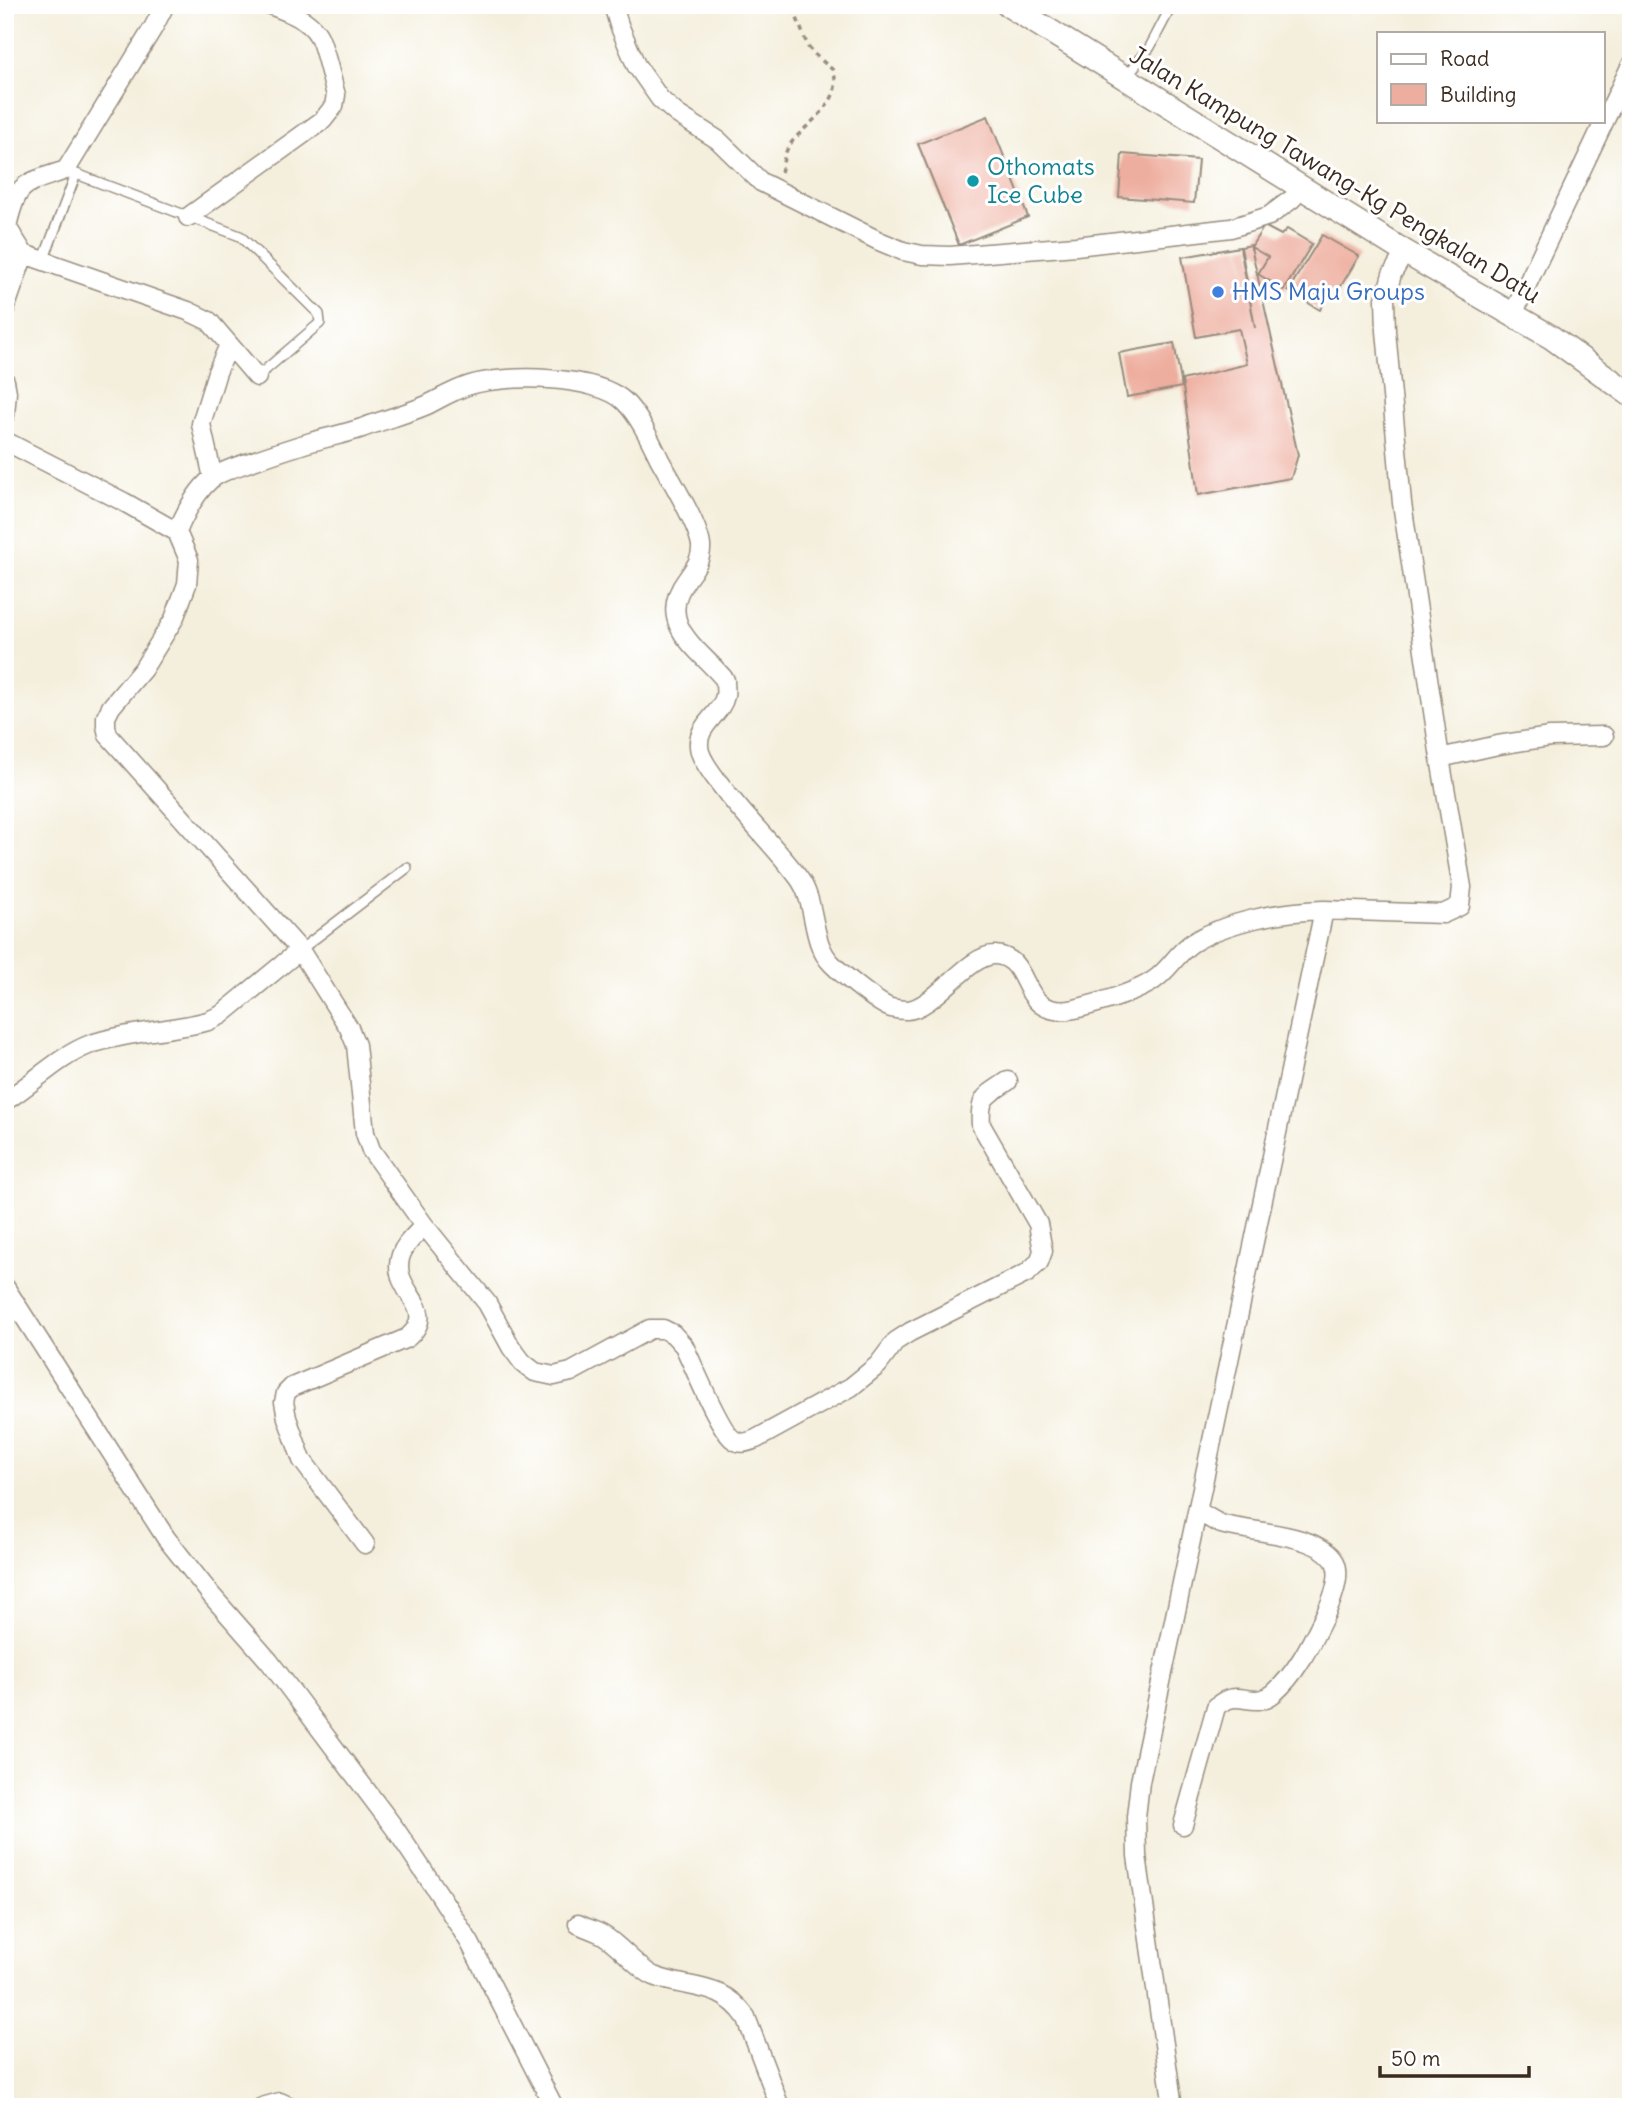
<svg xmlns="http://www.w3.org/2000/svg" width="1636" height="2112" viewBox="0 0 1636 2112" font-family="Delius,sans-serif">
<rect width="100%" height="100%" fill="#fff"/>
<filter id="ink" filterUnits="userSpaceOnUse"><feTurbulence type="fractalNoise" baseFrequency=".0143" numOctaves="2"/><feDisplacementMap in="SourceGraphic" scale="14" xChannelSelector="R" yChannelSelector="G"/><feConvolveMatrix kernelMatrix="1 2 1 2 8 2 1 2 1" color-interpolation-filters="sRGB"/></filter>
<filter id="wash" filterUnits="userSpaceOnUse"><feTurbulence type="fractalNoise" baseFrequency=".00686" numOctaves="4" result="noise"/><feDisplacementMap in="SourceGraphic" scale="28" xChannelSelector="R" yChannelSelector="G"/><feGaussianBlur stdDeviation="1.57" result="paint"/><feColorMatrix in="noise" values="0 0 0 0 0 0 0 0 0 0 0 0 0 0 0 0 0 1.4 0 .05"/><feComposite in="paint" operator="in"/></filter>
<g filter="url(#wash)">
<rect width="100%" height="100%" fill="#f4efdd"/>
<g id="blocks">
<!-- building -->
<path fill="#eeae9f" d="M 988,116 L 1028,217 L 959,245 L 918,144 Z
M 1122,154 L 1198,160 L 1194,203 L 1119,197 Z
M 1264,226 L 1281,235 L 1287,229 L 1312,244 L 1284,290 L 1258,274 L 1268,257 L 1251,247 L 1298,455 L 1291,478 L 1198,495 L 1182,380 L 1247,364 L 1239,329 L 1196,337 L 1182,257 L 1240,247 L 1255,328 L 1241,247 L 1251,245 L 1251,247 Z
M 1322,235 L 1359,256 L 1335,296 L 1330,293 L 1320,310 L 1288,291 Z
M 1174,343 L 1182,387 L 1127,397 L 1119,353 Z"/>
</g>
</g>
<g filter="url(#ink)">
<use href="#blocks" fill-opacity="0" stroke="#988c7e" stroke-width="2"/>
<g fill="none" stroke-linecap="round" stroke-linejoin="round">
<defs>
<path id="service" d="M 1126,77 L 1150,47 L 1172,5
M 66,170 L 240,236 L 319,314 L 320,323 L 257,377
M 43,261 L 76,174
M 300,950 L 407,868"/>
<path id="minor" d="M 165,5 L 153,28 L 66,170 C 24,184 17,181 7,227 L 24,254 L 188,311 L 209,321 L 257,377
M 613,5 L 619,25 L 636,65 L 660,99 L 677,114 L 718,140 L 761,182 L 879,241 L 903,251 L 922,255 L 950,256 L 1076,246 L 1231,228 L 1269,216 L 1292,199 L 1303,187
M 188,217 L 323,120 L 334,106 L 336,95 C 332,82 324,44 318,35 C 309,19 286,11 270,5
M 5,309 L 24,254
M 1513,314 L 1631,65
M 5,381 L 7,392 L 5,415
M 5,441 L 124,502 L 177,532 L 189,560 L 187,584 L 174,619 L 143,669 L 111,707 L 106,717 L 106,726 L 108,735 L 300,950 L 349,1028 L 356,1045 L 365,1133 L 371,1150 L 424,1225 L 487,1303 L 511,1347 L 523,1363 L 535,1372 L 554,1376 L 571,1372 L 650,1329 L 663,1329 L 673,1334 L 684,1346 C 693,1364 720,1432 734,1440 C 742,1445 748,1442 756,1439 L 851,1387 L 878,1365 L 896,1341 L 910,1332 L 1027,1273 L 1039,1262 L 1043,1251 L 1038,1224 L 981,1125 C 979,1096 986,1096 1008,1081
M 213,478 L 201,424 L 217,372 L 229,345
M 177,532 C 185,513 195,493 211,479 C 221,471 238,466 250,462 C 270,455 290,448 311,442 C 328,437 345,434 362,428 C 383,420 406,414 427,405 C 441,398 454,390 470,385 C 505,374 596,375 624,401 C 640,417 650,440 660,460 C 671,480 699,525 701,546 C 702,559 694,569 687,579 C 653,624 701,650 725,680 C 725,685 726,692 725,696 C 721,716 693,726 700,752 C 704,764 715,778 723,788 C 746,819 775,846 798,877 C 818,903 809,941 832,964 C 842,974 878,1004 891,1008 C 895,1009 903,1010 907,1010 C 934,1009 968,954 995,955 C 1035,957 1016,1021 1075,1009 C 1095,1004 1138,992 1154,980 C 1169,970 1177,953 1192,943 C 1227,921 1283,911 1324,910
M 1440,758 L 1498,745 L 1550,737 L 1604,736
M 5,1101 C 34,1083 59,1056 91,1044 C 130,1031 170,1031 208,1021 L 221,1015 L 300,950
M 5,1287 L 166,1538 L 212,1596 L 269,1661 L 396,1830 L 439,1894 L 470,1943 L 554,2107
M 365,1544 L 302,1460 L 287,1418 L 284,1402 L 286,1393 L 292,1387 L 407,1338 C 443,1308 388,1291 401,1255 C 405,1243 417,1234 424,1225
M 1183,1825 L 1216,1707 C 1238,1686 1253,1711 1274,1693 C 1298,1672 1312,1641 1326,1613 C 1332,1600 1342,1576 1335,1562 C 1319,1533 1251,1533 1221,1524 C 1213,1521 1206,1516 1198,1511
M 578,1924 C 586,1928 596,1931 603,1935 C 620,1945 638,1969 654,1976 C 689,1990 721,1981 746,2017 L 780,2107
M 262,2107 L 280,2102 L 291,2107
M 1173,2107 L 1137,1856 L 1136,1817 L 1140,1782 L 1324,910 L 1443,914 L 1460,906 L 1462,887 L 1440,758 L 1402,503 L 1386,331 L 1385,299 L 1392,274 L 1405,252"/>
<path id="tertiary" d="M 1008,5 L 1405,252 L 1551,337 L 1631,395"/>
</defs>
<!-- service casing -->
<use href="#service" stroke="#988c7e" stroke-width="12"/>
<!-- minor casing -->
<use href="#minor" stroke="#988c7e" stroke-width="21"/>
<!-- tertiary casing -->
<use href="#tertiary" stroke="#988c7e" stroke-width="26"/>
<!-- path -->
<path stroke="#988c7e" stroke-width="3.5" stroke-dasharray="5 5" stroke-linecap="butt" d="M 781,172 C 783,164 784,154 789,146 C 806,121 845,105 833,70 L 814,54 L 808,47 L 792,5"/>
<!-- service -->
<use href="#service" stroke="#fff" stroke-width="9"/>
<!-- minor -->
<use href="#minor" stroke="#fff" stroke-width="18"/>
<!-- tertiary -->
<use href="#tertiary" stroke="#fff" stroke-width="23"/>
</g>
</g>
<!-- markers -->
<circle fill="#0f9aa8" stroke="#fff" stroke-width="2.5" cx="973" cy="181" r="7"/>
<circle fill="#3f7fe0" stroke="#fff" stroke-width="2.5" cx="1218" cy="292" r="7"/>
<g text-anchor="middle" stroke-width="6" stroke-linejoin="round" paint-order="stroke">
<!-- culture labels -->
<g font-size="24" fill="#0d838f" stroke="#fff" text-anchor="start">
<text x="987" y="175">Othomats<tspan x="987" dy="28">Ice Cube</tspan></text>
</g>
<!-- street labels -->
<g font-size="24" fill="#3b2a1e" stroke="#fff">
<text transform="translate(1335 175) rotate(31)" y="8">Jalan Kampung Tawang-Kg Pengkalan Datu</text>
</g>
<!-- shop labels -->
<g font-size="24" fill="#366cbe" stroke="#fff" text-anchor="start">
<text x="1232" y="300">HMS Maju Groups</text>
</g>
</g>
<!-- margin -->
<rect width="1636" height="2112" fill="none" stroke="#fff" stroke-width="28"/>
<!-- legend -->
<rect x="1377" y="32" width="228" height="91" fill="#ffffff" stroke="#b1aaa5" stroke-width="2"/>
<rect x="1391" y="54" width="35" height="10" fill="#ffffff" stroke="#b1aaa5" stroke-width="2"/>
<text x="1440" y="66" font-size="21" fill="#3b2a1e">Road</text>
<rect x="1391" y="84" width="35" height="21" fill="#eeae9f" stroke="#b1aaa5" stroke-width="2"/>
<text x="1440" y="102" font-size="21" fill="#3b2a1e">Building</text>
<!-- scale -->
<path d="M1380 2066v10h149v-10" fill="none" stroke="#3b2a1e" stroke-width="3.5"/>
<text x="1391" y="2066" font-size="21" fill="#3b2a1e" stroke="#ffffff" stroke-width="5" paint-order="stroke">50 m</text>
</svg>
